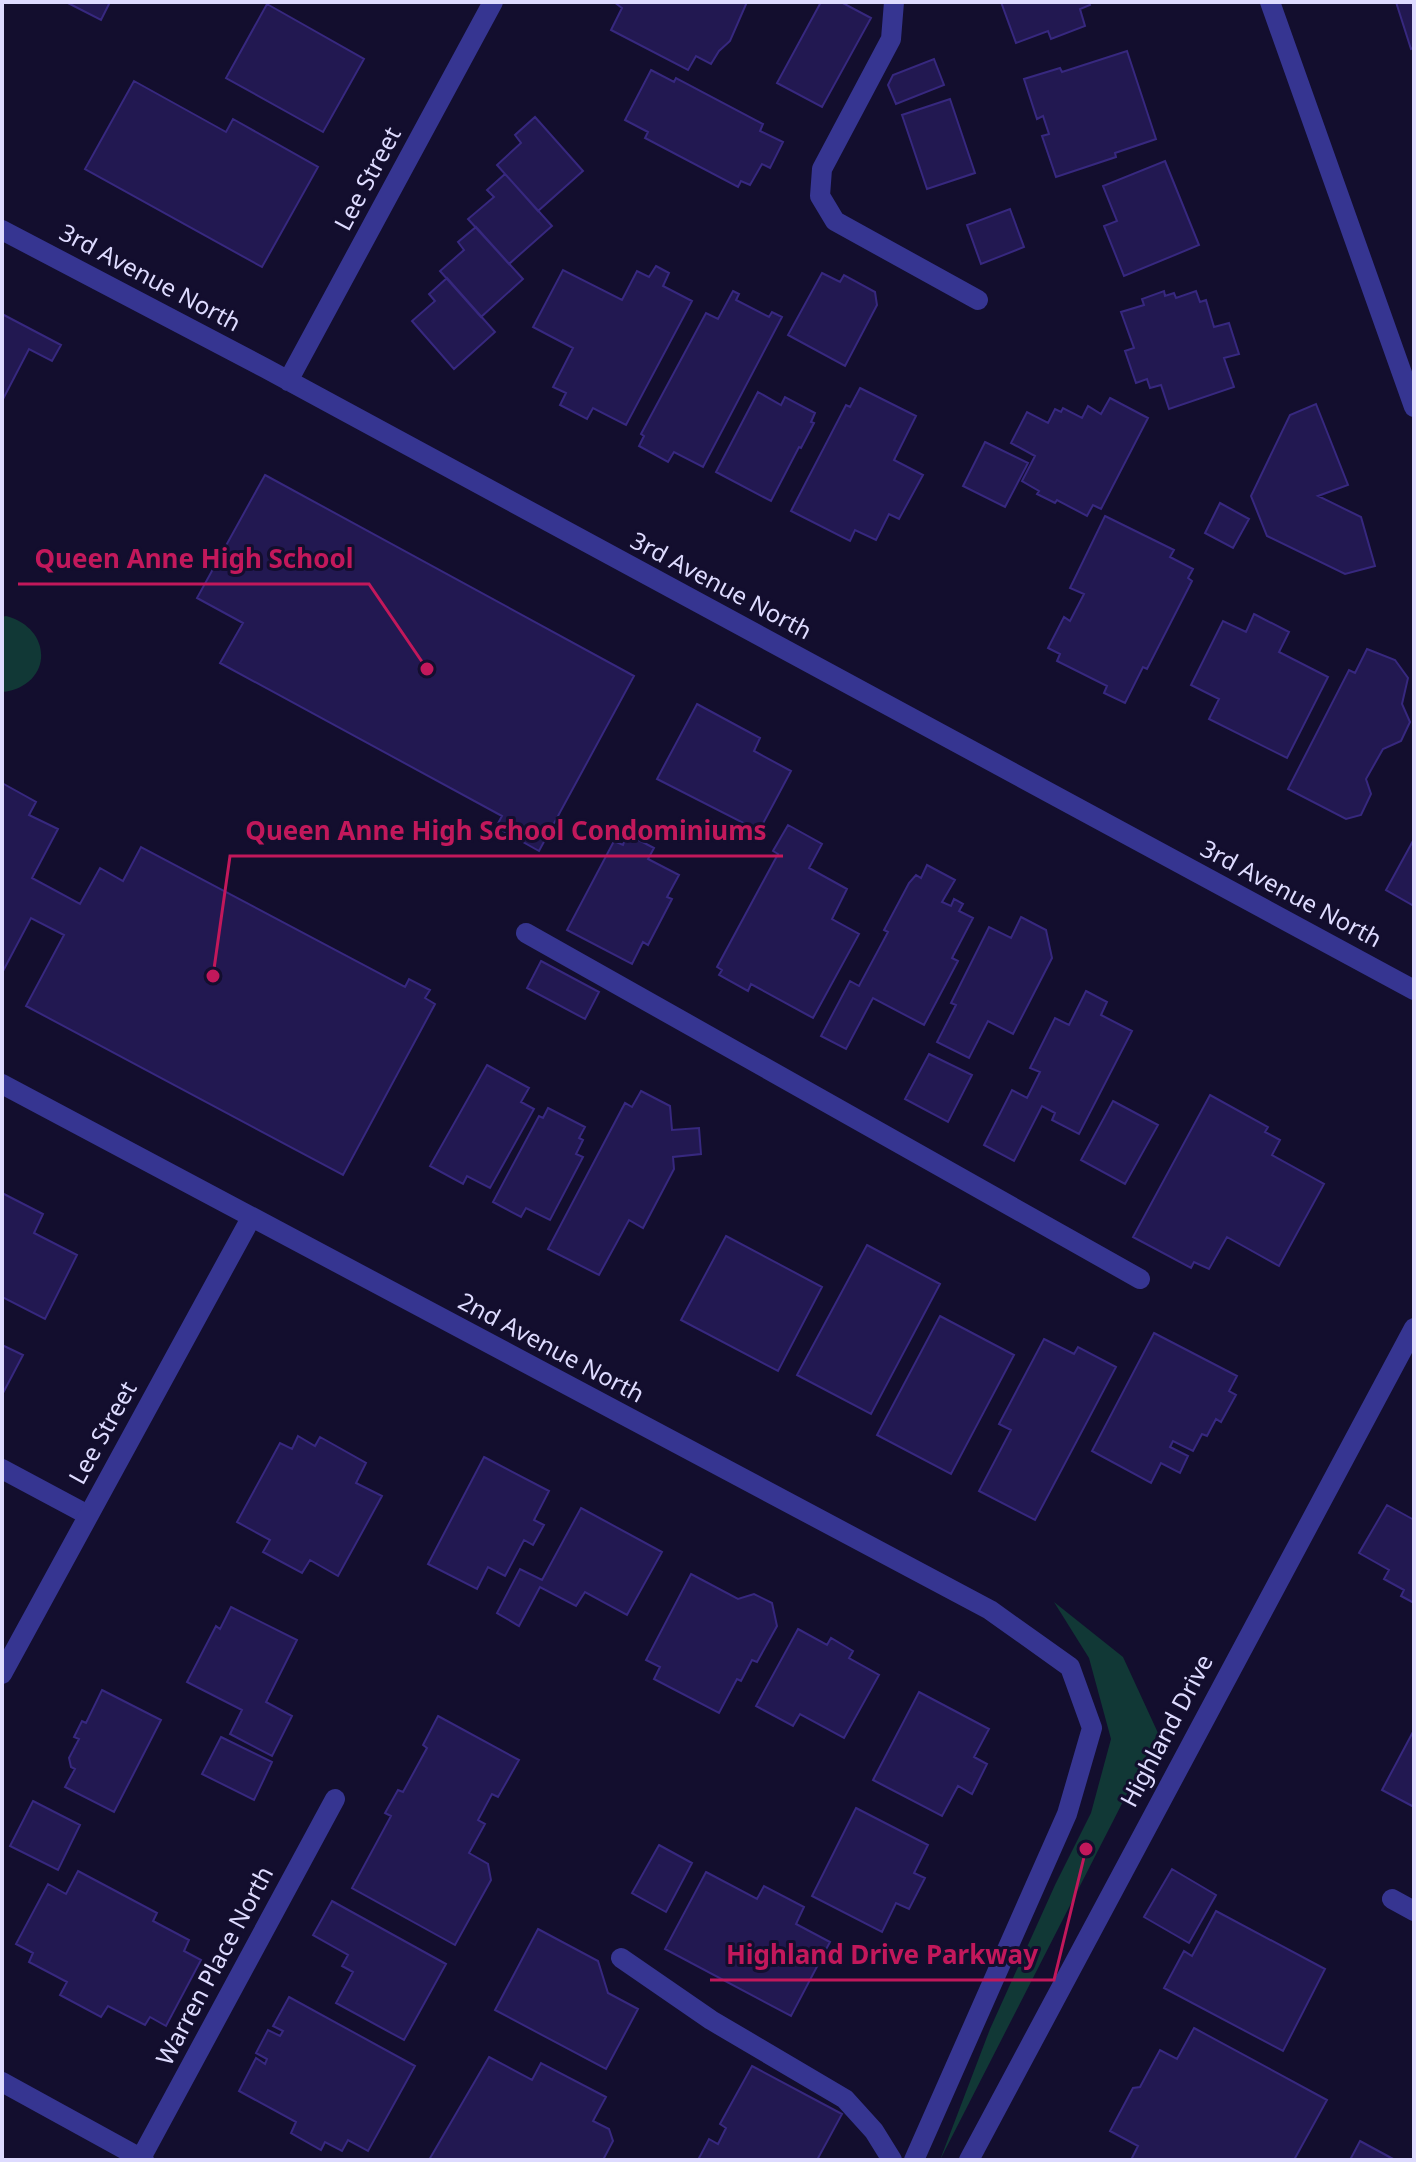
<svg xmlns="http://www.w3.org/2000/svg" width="1416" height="2162" viewBox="0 0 1416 2162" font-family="'Noto Sans',sans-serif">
<rect width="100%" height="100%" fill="#130e2e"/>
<!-- green -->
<path fill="#113836" d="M 6,616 C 55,629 52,687 2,692 L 2,617 Z
M 1054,1602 L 1123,1657 L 1158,1733 L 940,2160 L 990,2029 L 1055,1885 L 1091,1813 L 1111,1739 L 1089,1658 Z"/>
<!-- building -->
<path fill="#221851" stroke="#37287f" stroke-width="2" d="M 66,2 L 110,2 L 101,20 Z
M 614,2 L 747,2 L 730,41 L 719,51 L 711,64 L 696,56 L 688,70 L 611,30 L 622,8 Z
M 821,2 L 841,2 L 871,18 L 822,107 L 777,83 Z
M 1001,2 L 1089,2 L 1090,5 L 1080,9 L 1085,26 L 1051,39 L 1048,31 L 1016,43 Z
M 1396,2 L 1414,2 L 1414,48 L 1411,49 Z
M 267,4 L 364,59 L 323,132 L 226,78 Z
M 1127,51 L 1156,139 L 1115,153 L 1116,157 L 1056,177 L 1042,136 L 1049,134 L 1043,116 L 1037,119 L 1024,79 L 1060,68 L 1062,72 Z
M 934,59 L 944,85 L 896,104 L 888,85 L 893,75 Z
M 651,70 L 674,82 L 676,78 L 763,124 L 760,131 L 783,142 L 770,168 L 762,164 L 750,185 L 741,181 L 738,187 L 645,138 L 648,132 L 625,120 Z
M 134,81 L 226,132 L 233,119 L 318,167 L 262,267 L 85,169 Z
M 950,99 L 975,173 L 927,189 L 902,115 Z
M 535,117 L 583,171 L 538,211 L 497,165 L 521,143 L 515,135 Z
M 1165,161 L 1199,245 L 1124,276 L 1104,226 L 1117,221 L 1103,186 Z
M 505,174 L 552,226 L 509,264 L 468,219 L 494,197 L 487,190 Z
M 1010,209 L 1024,247 L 981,264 L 967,225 Z
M 476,227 L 523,279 L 481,317 L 440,271 L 464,250 L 458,242 Z
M 656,266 L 669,273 L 663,286 L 692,301 L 626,425 L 593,408 L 587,419 L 560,405 L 566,393 L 553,387 L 573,348 L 533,327 L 563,270 L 622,300 L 637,271 L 649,277 Z
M 822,273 L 840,282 L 844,275 L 875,292 L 877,305 L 845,366 L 788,335 Z
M 447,278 L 495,332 L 454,369 L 412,321 L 435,301 L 429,294 Z
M 733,291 L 739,294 L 736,300 L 769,317 L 772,312 L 782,317 L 703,467 L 674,452 L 668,462 L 639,446 L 644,436 L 641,434 L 706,313 L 718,319 Z
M 1164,291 L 1165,296 L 1174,293 L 1176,298 L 1196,291 L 1200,302 L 1206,300 L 1214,327 L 1229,323 L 1239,354 L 1224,358 L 1234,387 L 1169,409 L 1161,385 L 1150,388 L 1147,379 L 1136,383 L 1125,351 L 1134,348 L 1121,312 L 1144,305 L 1142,299 Z
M 2,314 L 61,345 L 52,361 L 29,349 L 2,401 Z
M 860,388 L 916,416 L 894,460 L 923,475 L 899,519 L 889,514 L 876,540 L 855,530 L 850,541 L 791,511 L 846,405 L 850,407 Z
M 758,392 L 781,405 L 785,397 L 815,413 L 811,422 L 814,423 L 801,448 L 799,447 L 771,501 L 716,472 Z
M 1110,398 L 1148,418 L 1101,509 L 1093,505 L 1087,516 L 1057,500 L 1055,503 L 1037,494 L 1039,491 L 1022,481 L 1035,456 L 1011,443 L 1027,412 L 1048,423 L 1055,409 L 1061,412 L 1063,408 L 1082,418 L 1088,406 L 1101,414 Z
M 1316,404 L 1348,485 L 1318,496 L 1361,517 L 1375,566 L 1345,574 L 1267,536 L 1251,496 L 1290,415 Z
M 985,442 L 1028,463 L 1005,507 L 963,486 Z
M 265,475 L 634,676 L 539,851 L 496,827 L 502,816 L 220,663 L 243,623 L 197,598 Z
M 1220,503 L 1249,519 L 1233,548 L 1205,533 Z
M 1105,516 L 1174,550 L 1170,557 L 1193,569 L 1188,578 L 1192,581 L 1147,669 L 1143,667 L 1125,703 L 1104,693 L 1107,686 L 1057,661 L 1060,654 L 1048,648 L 1064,617 L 1070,621 L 1084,594 L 1070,588 Z
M 1254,614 L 1289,632 L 1279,652 L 1328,677 L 1287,758 L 1209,719 L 1219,699 L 1191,685 L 1223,621 L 1246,632 Z
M 1367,649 L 1395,660 L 1408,678 L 1402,704 L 1410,722 L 1401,741 L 1383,749 L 1366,779 L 1371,794 L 1361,815 L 1346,819 L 1288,789 L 1349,670 L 1355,673 Z
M 697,704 L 760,738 L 754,751 L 791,771 L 759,831 L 657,779 Z
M 2,783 L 36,802 L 29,815 L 58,829 L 32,878 L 80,904 L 100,868 L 123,881 L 141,847 L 405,987 L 409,979 L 430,990 L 425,998 L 435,1004 L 343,1175 L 26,1006 L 64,935 L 31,918 L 2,973 Z
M 788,825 L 822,844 L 809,868 L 847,889 L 832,919 L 859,934 L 813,1018 L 751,984 L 748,991 L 719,975 L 722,970 L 717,967 L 778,854 L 773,851 Z
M 627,834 L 654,848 L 648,859 L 679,875 L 667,897 L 672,899 L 648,945 L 643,942 L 632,964 L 567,930 L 614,841 L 623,845 Z
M 1414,839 L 1414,906 L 1386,890 Z
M 927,865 L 955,880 L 942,902 L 951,906 L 954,899 L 963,904 L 959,911 L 973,918 L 952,958 L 958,961 L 924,1025 L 873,998 L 846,1049 L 821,1036 L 850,981 L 859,986 L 888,932 L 884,930 L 909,883 L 916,875 L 921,878 Z
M 1021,917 L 1046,930 L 1052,958 L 1013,1034 L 988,1021 L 969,1058 L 937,1042 L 956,1005 L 951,1003 L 989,927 L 1011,938 Z
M 541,961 L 599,992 L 585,1019 L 527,988 Z
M 1086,991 L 1107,1002 L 1101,1015 L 1132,1031 L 1079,1134 L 1052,1120 L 1055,1113 L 1042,1106 L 1014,1161 L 984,1145 L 1012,1090 L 1027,1098 L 1040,1072 L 1030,1068 L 1055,1018 L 1069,1025 Z
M 929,1054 L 972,1075 L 948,1122 L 905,1099 Z
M 487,1065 L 529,1088 L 521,1102 L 534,1109 L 490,1188 L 467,1176 L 463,1184 L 430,1166 Z
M 641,1091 L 670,1106 L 672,1130 L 699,1128 L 701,1154 L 673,1157 L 674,1169 L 643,1228 L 629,1220 L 599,1275 L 548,1249 L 625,1103 L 632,1107 Z
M 1210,1095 L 1268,1127 L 1265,1132 L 1280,1140 L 1272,1155 L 1324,1184 L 1279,1266 L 1227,1237 L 1209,1269 L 1194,1262 L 1191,1268 L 1133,1237 Z
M 1113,1101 L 1158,1125 L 1125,1184 L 1081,1160 Z
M 548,1108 L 585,1127 L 579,1138 L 583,1140 L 576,1154 L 583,1157 L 550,1220 L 526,1208 L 521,1217 L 493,1202 L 539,1116 L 543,1118 Z
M 2,1193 L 43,1214 L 34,1233 L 77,1255 L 45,1319 L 2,1297 Z
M 726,1236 L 822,1287 L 778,1371 L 681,1320 Z
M 867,1245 L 940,1284 L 871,1414 L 797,1375 Z
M 940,1316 L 1014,1355 L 951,1474 L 877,1435 Z
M 1154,1333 L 1237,1376 L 1229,1391 L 1236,1395 L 1221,1422 L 1216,1419 L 1207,1436 L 1202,1434 L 1193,1451 L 1173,1441 L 1170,1447 L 1188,1456 L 1180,1473 L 1161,1463 L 1151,1483 L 1092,1451 Z
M 1044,1339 L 1074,1354 L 1078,1347 L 1116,1367 L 1035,1520 L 979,1491 L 1011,1430 L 999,1424 Z
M 2,1345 L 23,1355 L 3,1393 L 2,1393 Z
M 298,1436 L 315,1446 L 320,1437 L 366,1463 L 356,1483 L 382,1496 L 338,1576 L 310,1560 L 302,1573 L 263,1552 L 270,1540 L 237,1522 L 280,1443 L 292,1449 Z
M 484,1457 L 549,1491 L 534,1520 L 544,1525 L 533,1545 L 524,1540 L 505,1576 L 488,1567 L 477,1589 L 428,1564 Z
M 1387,1505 L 1414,1520 L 1414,1603 L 1401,1596 L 1404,1590 L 1384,1579 L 1389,1570 L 1359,1553 Z
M 581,1508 L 662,1552 L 627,1615 L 585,1592 L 576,1606 L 540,1587 L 519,1626 L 497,1613 L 520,1569 L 542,1580 Z
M 691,1574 L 738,1599 L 754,1594 L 772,1603 L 777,1626 L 757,1662 L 752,1660 L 741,1681 L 737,1679 L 719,1713 L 654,1679 L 660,1667 L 646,1660 Z
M 231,1607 L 297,1640 L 266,1702 L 292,1716 L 272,1756 L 230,1734 L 242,1710 L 187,1682 L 216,1626 L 220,1629 Z
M 798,1629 L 827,1645 L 831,1638 L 853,1651 L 849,1658 L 879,1675 L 844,1738 L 800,1714 L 793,1726 L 756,1706 Z
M 102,1690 L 161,1720 L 114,1812 L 65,1787 L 75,1769 L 71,1767 L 69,1758 L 79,1739 L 74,1737 L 82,1721 L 86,1723 Z
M 919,1692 L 989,1729 L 974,1757 L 987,1764 L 972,1794 L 958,1786 L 942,1816 L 873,1780 Z
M 438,1716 L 519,1760 L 498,1797 L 492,1794 L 478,1820 L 485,1824 L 469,1853 L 488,1864 L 491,1880 L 455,1945 L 352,1888 L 391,1816 L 385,1813 L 398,1790 L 403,1792 L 427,1748 L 423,1745 Z
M 1414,1730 L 1414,1807 L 1382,1790 Z
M 221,1737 L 272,1762 L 254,1800 L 202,1774 Z
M 33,1801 L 80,1825 L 58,1870 L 10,1846 Z
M 856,1808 L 928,1845 L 914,1873 L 925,1878 L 909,1909 L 896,1903 L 882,1932 L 812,1896 Z
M 659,1845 L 692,1863 L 666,1912 L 632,1893 Z
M 1172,1869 L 1216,1895 L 1189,1943 L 1144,1917 Z
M 78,1871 L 157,1913 L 153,1921 L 189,1940 L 184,1951 L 201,1960 L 166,2026 L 150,2017 L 145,2025 L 108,2006 L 101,2017 L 60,1995 L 67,1982 L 29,1962 L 33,1953 L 16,1944 L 48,1884 L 66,1894 Z
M 706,1872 L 757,1899 L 764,1886 L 804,1907 L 796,1924 L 830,1942 L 791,2016 L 665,1949 Z
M 332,1901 L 446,1964 L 404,2040 L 336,2003 L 353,1972 L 342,1966 L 348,1955 L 313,1935 Z
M 1216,1911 L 1325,1969 L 1283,2051 L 1164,1988 L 1184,1951 L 1192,1956 Z
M 538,1929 L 598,1961 L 608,1993 L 638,2009 L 606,2069 L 495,2010 Z
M 289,1997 L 415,2066 L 368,2151 L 348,2140 L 342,2151 L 325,2142 L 321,2150 L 291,2133 L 296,2122 L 239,2091 L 256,2058 L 265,2064 L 267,2059 L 256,2053 L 268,2030 L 280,2036 L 283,2031 L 273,2026 Z
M 1194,2028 L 1327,2100 L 1294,2160 L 1131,2160 L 1138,2146 L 1110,2131 L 1133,2088 L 1140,2087 L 1160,2050 L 1177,2059 Z
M 489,2057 L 532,2080 L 541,2063 L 606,2097 L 593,2121 L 609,2129 L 613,2141 L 603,2160 L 429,2160 Z
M 752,2066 L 842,2114 L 817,2160 L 698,2160 L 709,2139 L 718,2144 L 726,2128 L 720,2124 Z
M 1360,2141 L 1395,2160 L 1350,2160 Z"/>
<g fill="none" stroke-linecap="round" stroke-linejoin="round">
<!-- service -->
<path stroke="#363591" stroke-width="20" d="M 894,2 L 891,39 L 822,169 L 820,196 L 835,221 L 978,300
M 526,933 L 1140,1279
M 2,1469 L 88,1515
M 621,1958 L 711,2020 L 845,2099 L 874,2131 L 892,2160"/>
<!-- minor -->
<path stroke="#363591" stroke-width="20" d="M 1270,2 L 1414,407
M 2,230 L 265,368 L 1414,990
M 288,381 L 493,2
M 2,1084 L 990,1610 L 1070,1667 L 1092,1728 L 1067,1814 L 914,2160
M 2,1674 L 251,1218
M 1392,1899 L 1414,1911
M 2,2082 L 144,2160
M 141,2158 L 335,1799
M 969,2160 L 1414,1328"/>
</g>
<g text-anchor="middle" stroke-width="6" stroke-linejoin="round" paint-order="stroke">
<!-- street labels -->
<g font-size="24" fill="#dedbff" stroke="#130e2e">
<text transform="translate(368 179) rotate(-62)" y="8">Lee Street</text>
<text transform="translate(150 278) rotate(28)" y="8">3rd Avenue North</text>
<text transform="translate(721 586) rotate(28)" y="8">3rd Avenue North</text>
<text transform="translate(1291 894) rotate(28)" y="8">3rd Avenue North</text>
<text transform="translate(551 1348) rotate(28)" y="8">2nd Avenue North</text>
<text transform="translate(103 1433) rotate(-61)" y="8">Lee Street</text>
<text transform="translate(1167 1731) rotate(-62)" y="8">Highland Drive</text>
<text transform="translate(215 1966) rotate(-62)" y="8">Warren Place North</text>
</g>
</g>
<!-- callouts -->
<path fill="none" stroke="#c2185b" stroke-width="3" d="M427 669L369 584H18M213 976L230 856H783M1086 1849L1054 1980H710"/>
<g fill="#c2185b" stroke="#130e2e" stroke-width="3">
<circle cx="427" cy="669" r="8"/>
<circle cx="213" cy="976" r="8"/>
<circle cx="1086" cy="1849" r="8"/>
</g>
<g font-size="26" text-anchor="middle" font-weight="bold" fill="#c2185b" stroke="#130e2e" stroke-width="6" stroke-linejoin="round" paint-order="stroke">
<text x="194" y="568">Queen Anne High School</text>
<text x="506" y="840">Queen Anne High School Condominiums</text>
<text x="882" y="1964">Highland Drive Parkway</text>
</g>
<!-- border -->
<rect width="1416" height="2162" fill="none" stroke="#dedbff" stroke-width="8"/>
</svg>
